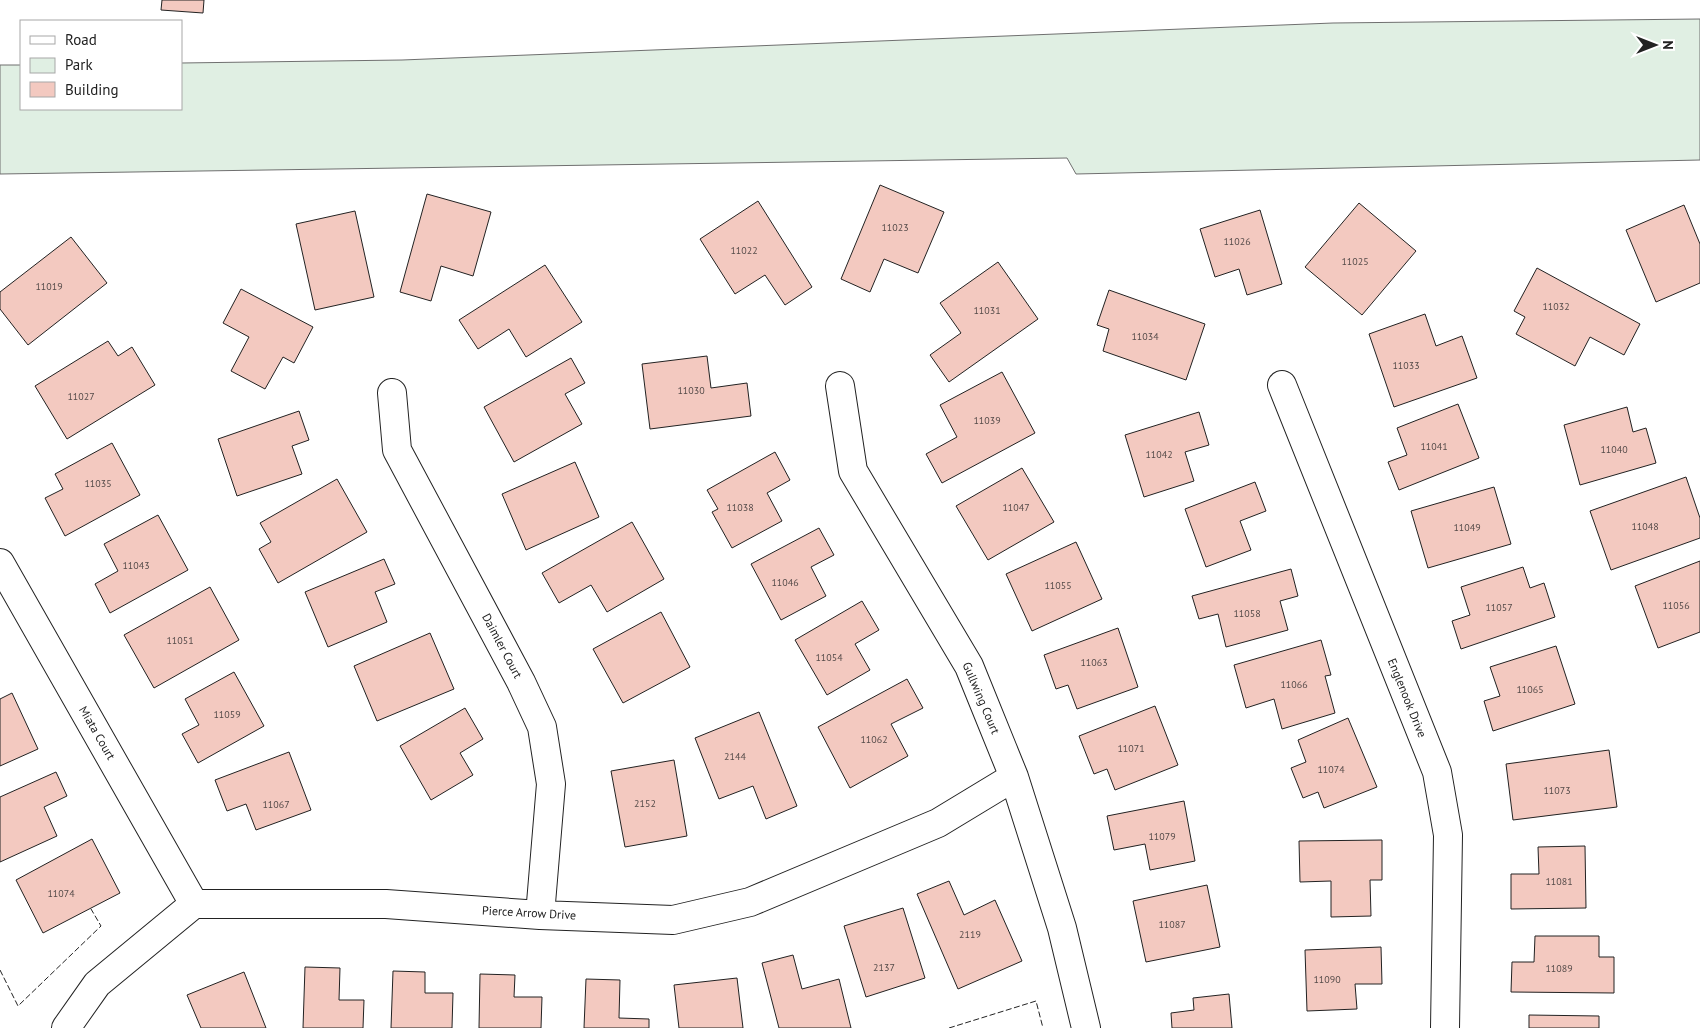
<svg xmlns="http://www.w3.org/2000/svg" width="1700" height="1028" viewBox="0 0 1700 1028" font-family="'PT Sans',sans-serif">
<rect width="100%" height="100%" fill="#fff"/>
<!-- green -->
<path fill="#e0efe3" stroke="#6f6f6f" d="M 1700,19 L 1700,160 L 1076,174 L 1067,158 L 0,174 L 0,65 L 21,65 L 21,109 L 181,109 L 181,63 L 402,60 L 1333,23 Z"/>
<!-- building -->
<path fill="#f3c9c0" stroke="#222" d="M 162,0 L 204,0 L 203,13 L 161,10 Z
M 880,185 L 944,212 L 918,273 L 884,259 L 870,292 L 841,279 Z
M 427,194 L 491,212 L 473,276 L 441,266 L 431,301 L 400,292 Z
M 758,201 L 812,287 L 785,305 L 765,275 L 735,294 L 700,239 Z
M 1359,203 L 1416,251 L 1362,315 L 1305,267 Z
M 1684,205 L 1700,244 L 1700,283 L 1656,302 L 1626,230 Z
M 1260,210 L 1282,284 L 1247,295 L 1239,269 L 1215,277 L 1200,229 Z
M 355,211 L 374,297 L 315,310 L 296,224 Z
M 71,237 L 107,283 L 28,345 L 0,309 L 0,292 Z
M 998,262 L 1038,319 L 949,382 L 930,355 L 961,333 L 940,303 Z
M 545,265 L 582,322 L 526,357 L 509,329 L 478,349 L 459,320 Z
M 1537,268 L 1640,324 L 1624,355 L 1590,337 L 1575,366 L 1516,334 L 1525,317 L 1514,311 Z
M 241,289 L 313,327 L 294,363 L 283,357 L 265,389 L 231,371 L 249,337 L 223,323 Z
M 1109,290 L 1205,324 L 1186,380 L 1103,351 L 1109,329 L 1097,325 Z
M 1425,314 L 1436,346 L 1462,336 L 1477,378 L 1394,407 L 1369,334 Z
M 108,341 L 118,356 L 132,347 L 155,385 L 67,439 L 35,386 Z
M 707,356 L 711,388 L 747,383 L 751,416 L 650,429 L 642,364 Z
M 571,358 L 585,383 L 565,394 L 582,424 L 514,462 L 484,407 Z
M 1002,372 L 1035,433 L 942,483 L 926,454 L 957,437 L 940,405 Z
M 1458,404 L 1479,458 L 1399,490 L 1388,462 L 1407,455 L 1397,428 Z
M 1627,407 L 1633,432 L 1646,428 L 1656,463 L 1580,485 L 1564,425 Z
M 299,411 L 309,440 L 292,446 L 302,474 L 237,496 L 218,439 Z
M 1199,412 L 1209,445 L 1185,452 L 1194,481 L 1144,497 L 1125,435 Z
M 112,443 L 140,495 L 65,536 L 45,498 L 63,489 L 55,474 Z
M 775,452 L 790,480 L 767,493 L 782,521 L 732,548 L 712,512 L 718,509 L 707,490 Z
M 575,462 L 599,517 L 526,550 L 502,494 Z
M 1022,468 L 1054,522 L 988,560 L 956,506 Z
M 1686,477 L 1700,518 L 1700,538 L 1611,570 L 1590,511 Z
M 337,479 L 367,532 L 278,583 L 259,549 L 271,542 L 260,523 Z
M 1255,482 L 1266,511 L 1240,521 L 1251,550 L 1206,567 L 1185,509 Z
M 1494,487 L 1511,544 L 1428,568 L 1411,511 Z
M 158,515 L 188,570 L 110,613 L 95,584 L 118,571 L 104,544 Z
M 632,522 L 664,579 L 607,612 L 591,585 L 559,603 L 542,573 Z
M 819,528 L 834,555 L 811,567 L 826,596 L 781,620 L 751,564 Z
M 1076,542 L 1102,599 L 1032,631 L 1006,574 Z
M 384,559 L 395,584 L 375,592 L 387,622 L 328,647 L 305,592 Z
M 1700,561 L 1700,632 L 1658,648 L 1635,586 Z
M 1523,567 L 1530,588 L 1544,583 L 1555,617 L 1461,649 L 1452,621 L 1470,615 L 1461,587 Z
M 1291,569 L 1298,596 L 1280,601 L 1288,630 L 1226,647 L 1218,614 L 1199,619 L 1192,596 Z
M 210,587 L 239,640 L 154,688 L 124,635 Z
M 862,601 L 879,630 L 855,644 L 870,670 L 827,695 L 795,640 Z
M 661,612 L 690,667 L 623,703 L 593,649 Z
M 1118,628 L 1138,687 L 1077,709 L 1068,685 L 1056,689 L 1044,655 Z
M 430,633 L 454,689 L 377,721 L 354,666 Z
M 1321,640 L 1331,675 L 1325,676 L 1335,713 L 1282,729 L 1274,699 L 1246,708 L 1234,665 Z
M 1556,646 L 1575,704 L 1493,731 L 1484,701 L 1500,696 L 1490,667 Z
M 234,672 L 264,726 L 198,763 L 182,734 L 199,725 L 185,699 Z
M 907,679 L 923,708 L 891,724 L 908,756 L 850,788 L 818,727 Z
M 12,693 L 38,749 L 0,766 L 0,699 Z
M 1155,706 L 1178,765 L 1115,790 L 1107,769 L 1094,774 L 1079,736 Z
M 465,708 L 483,739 L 460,753 L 473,775 L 431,800 L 400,746 Z
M 759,712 L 797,806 L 766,819 L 753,786 L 719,799 L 695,738 Z
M 1348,718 L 1377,787 L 1324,808 L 1318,792 L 1303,798 L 1291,768 L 1306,762 L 1298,740 Z
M 1609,750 L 1617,807 L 1513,820 L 1506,764 Z
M 289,752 L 311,810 L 256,830 L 246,804 L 227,811 L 215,780 Z
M 674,760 L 687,836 L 625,847 L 611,771 Z
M 56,772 L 67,796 L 44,807 L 57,836 L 0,862 L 0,797 Z
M 1184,801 L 1195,861 L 1150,870 L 1145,844 L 1114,850 L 1107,816 Z
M 92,839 L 120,893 L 43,933 L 16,880 Z
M 1382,840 L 1382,880 L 1370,880 L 1371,916 L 1331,917 L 1331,881 L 1300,882 L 1299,841 Z
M 1585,846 L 1586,908 L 1511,909 L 1511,874 L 1539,874 L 1538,847 Z
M 949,881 L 964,915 L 995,900 L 1022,961 L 958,989 L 917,894 Z
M 1207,885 L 1220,947 L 1146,962 L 1133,901 Z
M 903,908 L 925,978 L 866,997 L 844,926 Z
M 1535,936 L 1599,936 L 1599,957 L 1614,957 L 1614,993 L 1511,992 L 1512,962 L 1534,962 Z
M 1381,947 L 1382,984 L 1355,984 L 1357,1009 L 1307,1011 L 1305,950 Z
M 793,955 L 802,989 L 839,979 L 851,1028 L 779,1028 L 762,963 Z
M 305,967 L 340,968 L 339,1000 L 364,1000 L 363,1028 L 303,1028 Z
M 393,971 L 425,972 L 425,993 L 453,993 L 452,1028 L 391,1028 Z
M 244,972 L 266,1028 L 201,1028 L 187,995 Z
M 480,974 L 515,975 L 514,997 L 542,997 L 541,1028 L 479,1028 Z
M 737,978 L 743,1028 L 679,1028 L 674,985 Z
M 586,979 L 620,980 L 619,1018 L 649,1019 L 649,1028 L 584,1028 Z
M 1229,994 L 1232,1028 L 1172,1028 L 1171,1013 L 1194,1010 L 1193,998 Z
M 1529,1015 L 1599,1016 L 1599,1028 L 1529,1028 Z"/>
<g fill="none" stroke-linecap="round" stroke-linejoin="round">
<defs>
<path id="minor" d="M 1282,385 L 1437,772 L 1448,835 L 1445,1028
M 840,386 L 853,471 L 969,666 L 1014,777 L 1062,928 L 1086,1028
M 392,393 L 397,450 L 521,682 L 542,727 L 551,784 L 540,915
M 0,563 L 194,904
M 66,1028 L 97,984 L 194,904 L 386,904 L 540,915 L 673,920 L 750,902 L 938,823 L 1014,777"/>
</defs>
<!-- minor casing -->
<use href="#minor" stroke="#222" stroke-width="30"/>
<!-- minor -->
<use href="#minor" stroke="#fff" stroke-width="28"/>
<!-- fence -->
<path stroke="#222" stroke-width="1" stroke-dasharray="6 2.5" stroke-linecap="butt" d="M 0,970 L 18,1006 L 101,926 L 91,909
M 949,1028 L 1036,1001 L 1043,1028"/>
</g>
<g text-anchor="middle" stroke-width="4" stroke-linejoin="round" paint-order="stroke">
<!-- number labels -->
<g font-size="10" fill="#564c4a">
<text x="895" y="231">11023</text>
<text x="1237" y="245">11026</text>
<text x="744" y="254">11022</text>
<text x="1355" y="265">11025</text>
<text x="49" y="290">11019</text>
<text x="1556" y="310">11032</text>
<text x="987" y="314">11031</text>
<text x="1145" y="340">11034</text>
<text x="1406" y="369">11033</text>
<text x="691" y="394">11030</text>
<text x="81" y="400">11027</text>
<text x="987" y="424">11039</text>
<text x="1434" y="450">11041</text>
<text x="1614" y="453">11040</text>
<text x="1159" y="458">11042</text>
<text x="98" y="487">11035</text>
<text x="740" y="511">11038</text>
<text x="1016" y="511">11047</text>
<text x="1645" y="530">11048</text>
<text x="1467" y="531">11049</text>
<text x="136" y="569">11043</text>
<text x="785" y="586">11046</text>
<text x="1058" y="589">11055</text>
<text x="1676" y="609">11056</text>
<text x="1499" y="611">11057</text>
<text x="1247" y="617">11058</text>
<text x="180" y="644">11051</text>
<text x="829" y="661">11054</text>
<text x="1094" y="666">11063</text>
<text x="1294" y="688">11066</text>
<text x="1530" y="693">11065</text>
<text x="227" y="718">11059</text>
<text x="874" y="743">11062</text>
<text x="1131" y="752">11071</text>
<text x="735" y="760">2144</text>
<text x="1331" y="773">11074</text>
<text x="1557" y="794">11073</text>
<text x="645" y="807">2152</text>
<text x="276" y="808">11067</text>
<text x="1162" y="840">11079</text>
<text x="1559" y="885">11081</text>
<text x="61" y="897">11074</text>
<text x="1172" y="928">11087</text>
<text x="970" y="938">2119</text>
<text x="884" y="971">2137</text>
<text x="1559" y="972">11089</text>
<text x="1327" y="983">11090</text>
</g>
<!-- street labels -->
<g font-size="12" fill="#222" stroke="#fff">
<text transform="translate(502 646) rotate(62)" y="4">Daimler Court</text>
<text transform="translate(981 698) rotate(67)" y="4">Gullwing Court</text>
<text transform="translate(1407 698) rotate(68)" y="4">Englenook Drive</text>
<text transform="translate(97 733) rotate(60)" y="4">Miata Court</text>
<text transform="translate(529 913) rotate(3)" y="4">Pierce Arrow Drive</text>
</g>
</g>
<!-- legend -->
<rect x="20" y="20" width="162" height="90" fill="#ffffff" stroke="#a7a7a7"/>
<rect x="30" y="36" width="25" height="8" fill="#ffffff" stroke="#a7a7a7"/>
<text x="65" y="45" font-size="15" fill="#222222">Road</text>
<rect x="30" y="58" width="25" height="15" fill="#e0efe3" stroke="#a7a7a7"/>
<text x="65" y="70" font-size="15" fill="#222222">Park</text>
<rect x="30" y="82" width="25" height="15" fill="#f3c9c0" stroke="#a7a7a7"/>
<text x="65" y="95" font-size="15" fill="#222222">Building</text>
<!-- north arrow -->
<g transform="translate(1655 45) rotate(90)" stroke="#ffffff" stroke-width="4" paint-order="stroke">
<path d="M0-4L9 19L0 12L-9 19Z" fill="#222222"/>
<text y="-8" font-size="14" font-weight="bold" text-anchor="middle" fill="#222222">N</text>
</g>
</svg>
